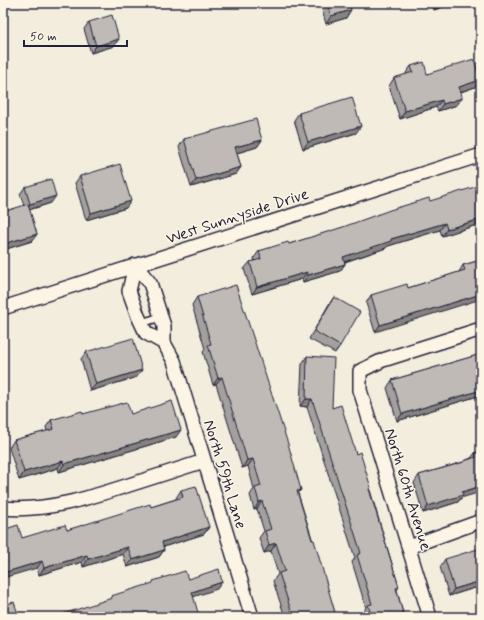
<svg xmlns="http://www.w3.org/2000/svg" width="484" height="620" viewBox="0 0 484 620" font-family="Mynerve,sans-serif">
<rect width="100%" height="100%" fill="#f3edde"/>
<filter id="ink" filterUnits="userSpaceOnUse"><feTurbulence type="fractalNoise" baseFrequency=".025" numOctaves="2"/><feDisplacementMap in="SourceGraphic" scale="8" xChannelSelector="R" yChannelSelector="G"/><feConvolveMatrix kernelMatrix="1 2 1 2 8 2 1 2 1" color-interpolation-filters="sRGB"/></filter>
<g filter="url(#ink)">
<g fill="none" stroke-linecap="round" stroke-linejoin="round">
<defs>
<path id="lane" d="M 141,323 L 161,317"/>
<path id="street" d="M 135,265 L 150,283 L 164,326 L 164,343 L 174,361 L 252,617
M 135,265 L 129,291 L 138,316 L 146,333 L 164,343
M 3,308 L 481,155
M 3,508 C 45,512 89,498 129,485 C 154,477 179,469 204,461
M 409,547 L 481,521
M 430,617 L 360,390 L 360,371 L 383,360 L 481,329"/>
</defs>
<!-- lane casing -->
<use href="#lane" stroke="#22223b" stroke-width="10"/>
<!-- street casing -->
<use href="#street" stroke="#22223b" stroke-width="16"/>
<!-- lane -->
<use href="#lane" stroke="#fcf5e5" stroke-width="7"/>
<!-- street -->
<use href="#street" stroke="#fcf5e5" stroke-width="13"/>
</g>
<!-- wall -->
<path fill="#a4a09d" stroke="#22223b" d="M 320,3 L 349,3 L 346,18 L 326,24 Z
M 432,3 L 455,3 L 434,10 Z
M 89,22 L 114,46 L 91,53 L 84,29 Z
M 411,66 L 427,74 L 475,87 L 461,92 L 462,98 L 457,105 L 438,111 L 436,107 L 400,119 L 389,86 L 394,78 L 406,75 L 406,73 Z
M 299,113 L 356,133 L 303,149 L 294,120 Z
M 184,139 L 262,140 L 257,147 L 237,153 L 241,167 L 236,174 L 191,187 L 179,147 Z
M 80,176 L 126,208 L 86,220 L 75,183 Z
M 25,187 L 51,203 L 29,210 L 37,234 L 32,241 L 3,250 L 3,212 L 24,206 L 20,194 Z
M 430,201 L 477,225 L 442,236 L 440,230 L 388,246 L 386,248 L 345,262 L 345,264 L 340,271 L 303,282 L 302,279 L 252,294 L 244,269 L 250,262 L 255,261 L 254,258 L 259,251 L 289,244 Z
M 481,260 L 375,332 L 366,303 L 371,295 L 408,288 L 459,272 L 463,265 Z
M 197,297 L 301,490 L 298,493 L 336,616 L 336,617 L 285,617 L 273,581 L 278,574 L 271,551 L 264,553 L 259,538 L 264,531 L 257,509 L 254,510 L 250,495 L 254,489 L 248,466 L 242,468 L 216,384 L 213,385 L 203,352 L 205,349 L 192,305 Z
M 334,297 L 340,346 L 335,353 L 309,339 L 329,304 Z
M 86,352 L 137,377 L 90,391 L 81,359 Z
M 481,354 L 481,395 L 397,421 L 387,388 L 392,380 Z
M 307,356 L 332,408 L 356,454 L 370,490 L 399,587 L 397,590 L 404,617 L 365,617 L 363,612 L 366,608 L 352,562 L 355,558 L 307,407 L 300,406 L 302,364 Z
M 83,414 L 131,414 L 176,437 L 59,472 L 58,468 L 19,480 L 9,448 L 14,440 L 47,431 L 46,427 L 51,420 Z
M 481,451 L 461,498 L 458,502 L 423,513 L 414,483 L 419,475 L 463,462 L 464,461 L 471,458 L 475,453 Z
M 181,490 L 209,527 L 204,534 L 163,547 L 164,550 L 159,557 L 127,567 L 123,554 L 83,567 L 82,562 L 39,575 L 37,568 L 22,538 L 67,530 L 151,507 L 176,499 L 176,498 Z
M 445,559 L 481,586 L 449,596 L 440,567 Z"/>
<!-- shaded-wall -->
<path fill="#86827f" stroke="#22223b" d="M 439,3 L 455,3 L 434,10 Z
M 351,10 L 346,18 L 326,24 L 331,16 Z
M 119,39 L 114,46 L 91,53 L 96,46 Z
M 480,80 L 475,87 L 454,94 L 459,87 Z
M 462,98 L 457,105 L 438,111 L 443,104 Z
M 442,100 L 436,107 L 400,119 L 405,111 Z
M 361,126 L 356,133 L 303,149 L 308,142 Z
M 262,140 L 257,147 L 230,155 L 235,147 Z
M 241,167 L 236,174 L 191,187 L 196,180 Z
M 56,196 L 51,203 L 25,211 L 30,204 Z
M 131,201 L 126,208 L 86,220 L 91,213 Z
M 481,219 L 481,220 L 477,225 L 442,236 L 447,229 Z
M 445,223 L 440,230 L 388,246 L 386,248 L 338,264 L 343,257 L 391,239 Z
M 37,234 L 32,241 L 3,250 L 3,244 Z
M 345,264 L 340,271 L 303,282 L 308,275 Z
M 307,272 L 302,279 L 252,294 L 257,287 Z
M 481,294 L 481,299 L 375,332 L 380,325 Z
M 142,370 L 137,377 L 90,391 L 96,384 Z
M 222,377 L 216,384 L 213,385 L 218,378 Z
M 481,390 L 481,395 L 397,421 L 402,414 Z
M 306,399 L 312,399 L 307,407 L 300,406 Z
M 181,430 L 176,437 L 59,472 L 64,464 Z
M 253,459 L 248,466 L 242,468 L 247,460 Z
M 63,461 L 58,468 L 19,480 L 24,472 Z
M 481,486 L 481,492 L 461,498 L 458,502 L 423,513 L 428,506 L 462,492 Z
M 262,501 L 257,509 L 254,510 L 259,502 Z
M 209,527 L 204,534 L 157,549 L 162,542 Z
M 276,543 L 271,551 L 264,553 L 269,545 Z
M 128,547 L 123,554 L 83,567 L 88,559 Z
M 164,550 L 159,557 L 127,567 L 132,560 Z
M 87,555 L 82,562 L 39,575 L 44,568 Z
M 42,561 L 37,568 L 3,578 L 3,573 Z
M 481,581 L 481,586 L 449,596 L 454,589 Z
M 222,582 L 217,589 L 187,599 L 192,592 Z"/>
<!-- building -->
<path fill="#bfbab6" stroke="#22223b" d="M 327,3 L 349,3 L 351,10 L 331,16 Z
M 112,15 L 119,39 L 96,46 L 89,22 Z
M 474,59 L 480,80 L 459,87 L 462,98 L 443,104 L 442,100 L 405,111 L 394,78 L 413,72 L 411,66 L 424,62 L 427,74 Z
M 352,97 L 361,126 L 308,142 L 299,113 Z
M 256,119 L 262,140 L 235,147 L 241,167 L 196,180 L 184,139 Z
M 120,164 L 131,201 L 91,213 L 80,176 Z
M 51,179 L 56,196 L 30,204 L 25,187 Z
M 481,185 L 481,219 L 447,229 L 445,223 L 391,239 L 391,241 L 343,257 L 345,264 L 308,275 L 307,272 L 257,287 L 250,262 L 261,259 L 259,251 L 288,242 L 289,244 L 343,227 L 390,210 L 429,198 L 430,201 Z
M 28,204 L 37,234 L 3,244 L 3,212 Z
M 481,260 L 481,294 L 380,325 L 371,295 L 407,284 L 408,288 L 465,270 L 463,265 Z
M 236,285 L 289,447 L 301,490 L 297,491 L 312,540 L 314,540 L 336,616 L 334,617 L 293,617 L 279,573 L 285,571 L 276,543 L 269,545 L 265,531 L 271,529 L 262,501 L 259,502 L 255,488 L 261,486 L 253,459 L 247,460 L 222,377 L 218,378 L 208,345 L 211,344 L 197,297 Z
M 334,297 L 360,312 L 340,346 L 314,331 Z
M 133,338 L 142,370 L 96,384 L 86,352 Z
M 481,354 L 481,390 L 402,414 L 392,380 Z
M 307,356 L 334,358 L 332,408 L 341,405 L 356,454 L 360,452 L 371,488 L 369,489 L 399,587 L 396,588 L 404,617 L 372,617 L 368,605 L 372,604 L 357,555 L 361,553 L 312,399 L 306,399 Z
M 172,401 L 181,430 L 64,464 L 63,461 L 24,472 L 14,440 L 54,429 L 51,420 L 82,411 L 83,414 L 127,402 L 131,414 Z
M 481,451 L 481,486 L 462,492 L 463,495 L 428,506 L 419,475 L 464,462 L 464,461 L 476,457 L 475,453 Z
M 196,486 L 209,527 L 162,542 L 164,550 L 132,560 L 128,547 L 88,559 L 87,555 L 44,568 L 42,561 L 3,573 L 3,530 L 18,525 L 22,538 L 65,525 L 67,530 L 150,504 L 151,507 L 183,497 L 181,490 Z
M 481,548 L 481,581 L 454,589 L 445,559 Z
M 219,569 L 222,582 L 192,592 L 199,616 L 196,617 L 54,617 L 112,598 L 111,596 L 153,583 L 153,581 L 185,571 L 188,579 Z
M 14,602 L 19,617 L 3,617 L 3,605 Z"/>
</g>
<g text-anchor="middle" stroke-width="3" stroke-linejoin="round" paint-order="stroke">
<!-- street labels -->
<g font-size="16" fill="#22223b" stroke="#fcf5e5">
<text transform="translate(237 215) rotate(-18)" y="6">West Sunnyside Drive</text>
<text transform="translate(226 474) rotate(73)" y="6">North 59th Lane</text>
<text transform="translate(409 489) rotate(73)" y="6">North 60th Avenue</text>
</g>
</g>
<!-- margin -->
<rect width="484" height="620" fill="none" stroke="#fcf5e5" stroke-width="16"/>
<rect x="8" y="8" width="468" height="604" fill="none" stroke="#22223b" stroke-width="1.5" filter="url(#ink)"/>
<!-- scale -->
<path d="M24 40v6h103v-6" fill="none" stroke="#22223b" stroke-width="2"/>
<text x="30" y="40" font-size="12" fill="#22223b" stroke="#fcf5e5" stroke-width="3" paint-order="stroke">50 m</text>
</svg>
